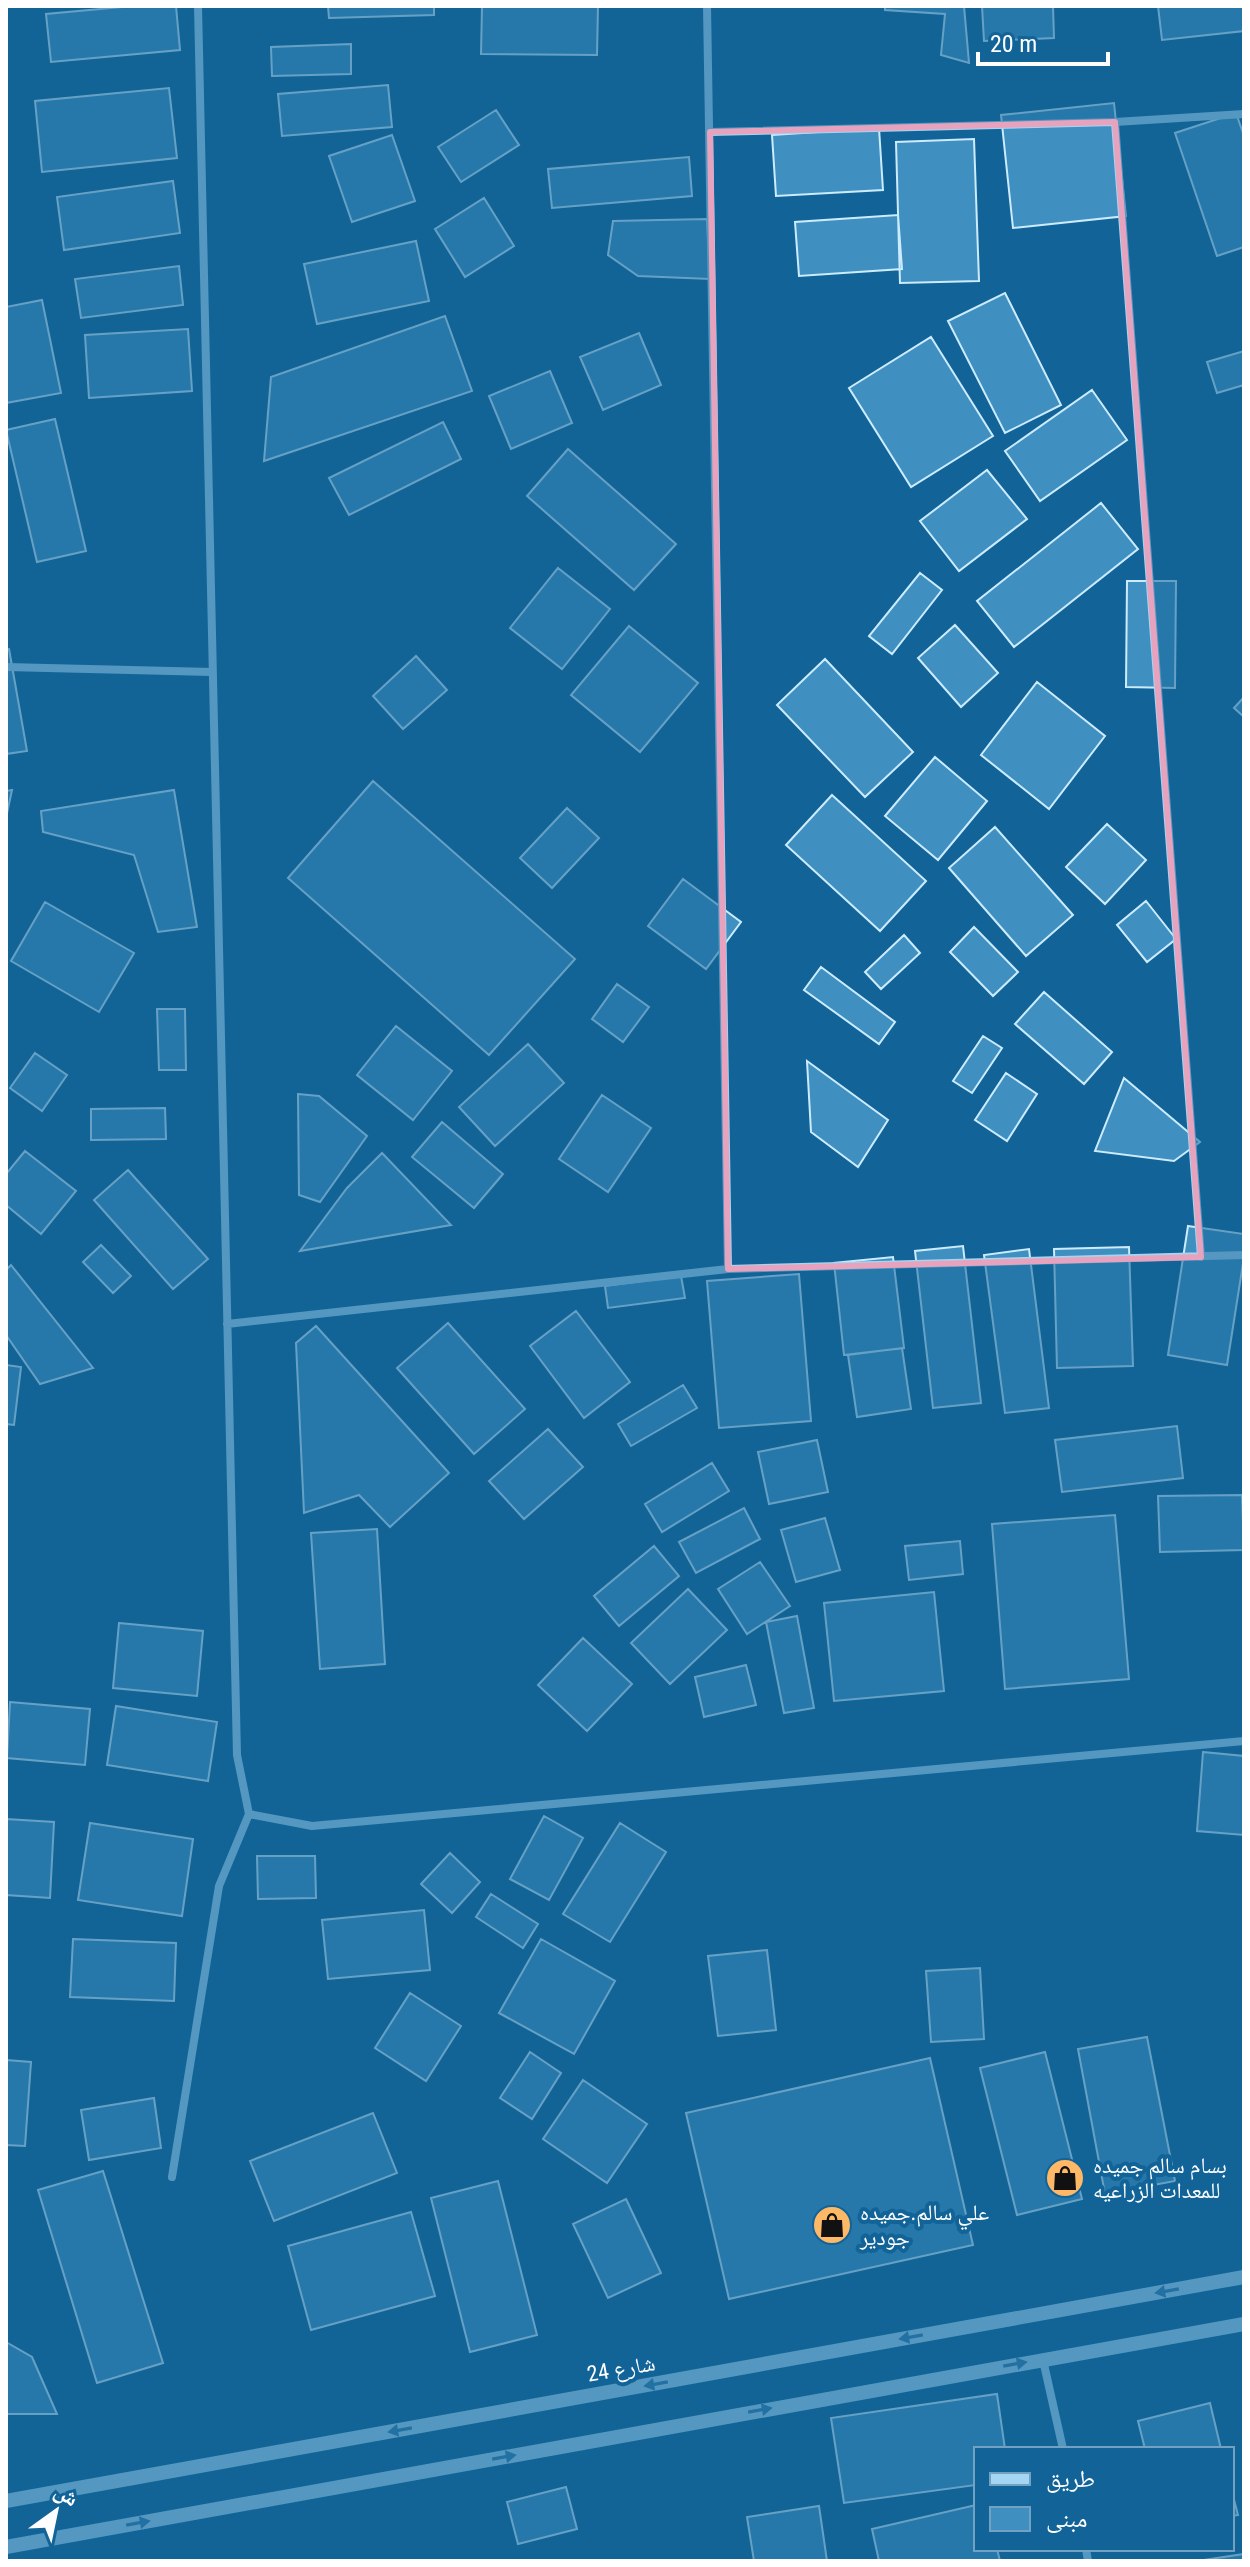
<svg xmlns="http://www.w3.org/2000/svg" width="1250" height="2567" viewBox="0 0 1250 2567" font-family="'Roboto Condensed','Noto Naskh Arabic',sans-serif">
<rect width="100%" height="100%" fill="#126498"/>
<!-- building -->
<path fill="#3f90c1" stroke="#ccebfd" stroke-width="2" d="M 133,6 L 176,6 L 180,50 L 51,62 L 46,14 Z
M 328,6 L 434,6 L 434,15 L 329,18 Z
M 482,6 L 598,6 L 597,55 L 481,54 Z
M 885,6 L 964,6 L 969,63 L 941,55 L 945,14 L 885,10 Z
M 982,6 L 1053,6 L 1054,38 L 984,41 Z
M 1158,6 L 1244,6 L 1244,31 L 1162,40 Z
M 351,44 L 351,74 L 272,76 L 271,47 Z
M 388,85 L 392,127 L 282,136 L 278,94 Z
M 169,88 L 177,158 L 42,172 L 35,101 Z
M 1114,103 L 1126,216 L 1013,228 L 1001,115 Z
M 496,110 L 519,145 L 461,182 L 438,147 Z
M 1236,113 L 1244,136 L 1244,247 L 1217,256 L 1175,133 Z
M 879,128 L 883,190 L 776,196 L 772,135 Z
M 392,135 L 415,201 L 352,222 L 329,156 Z
M 974,139 L 979,281 L 900,283 L 896,142 Z
M 689,157 L 692,196 L 552,208 L 548,169 Z
M 173,181 L 180,233 L 64,250 L 57,197 Z
M 484,198 L 514,246 L 465,277 L 435,229 Z
M 898,215 L 902,269 L 799,276 L 795,222 Z
M 707,219 L 710,279 L 638,276 L 608,255 L 613,221 Z
M 416,241 L 429,301 L 317,324 L 304,264 Z
M 179,266 L 183,305 L 81,318 L 75,279 Z
M 1005,293 L 1061,405 L 1005,433 L 948,321 Z
M 42,300 L 61,393 L 6,403 L 6,307 Z
M 445,316 L 472,391 L 264,461 L 271,377 Z
M 188,329 L 192,391 L 89,398 L 85,335 Z
M 639,333 L 661,385 L 603,410 L 580,357 Z
M 931,337 L 993,436 L 911,487 L 849,388 Z
M 1244,351 L 1244,385 L 1217,393 L 1207,362 Z
M 550,371 L 572,423 L 511,449 L 489,396 Z
M 1092,390 L 1127,440 L 1040,501 L 1005,451 Z
M 55,419 L 86,551 L 37,562 L 6,430 Z
M 443,422 L 461,459 L 349,515 L 329,478 Z
M 568,449 L 676,544 L 634,590 L 527,496 Z
M 987,470 L 1027,519 L 959,571 L 920,521 Z
M 1101,503 L 1138,549 L 1014,647 L 977,601 Z
M 558,568 L 610,609 L 562,669 L 510,628 Z
M 920,573 L 942,590 L 892,654 L 869,636 Z
M 1127,581 L 1176,581 L 1175,688 L 1126,687 Z
M 955,625 L 998,673 L 961,707 L 918,658 Z
M 629,626 L 698,683 L 640,752 L 571,695 Z
M 9,649 L 27,751 L 6,754 L 6,650 Z
M 416,656 L 447,690 L 403,729 L 373,696 Z
M 825,659 L 913,752 L 865,797 L 777,705 Z
M 1037,682 L 1105,736 L 1049,809 L 981,755 Z
M 1244,697 L 1244,717 L 1234,708 Z
M 935,757 L 987,801 L 938,860 L 885,816 Z
M 373,781 L 575,959 L 489,1055 L 288,878 Z
M 12,790 L 6,818 L 6,791 Z
M 174,790 L 197,927 L 158,932 L 134,855 L 43,832 L 41,811 Z
M 832,795 L 926,881 L 880,931 L 786,845 Z
M 567,808 L 599,838 L 552,888 L 520,858 Z
M 1107,824 L 1146,860 L 1105,904 L 1066,867 Z
M 995,827 L 1073,915 L 1026,956 L 949,868 Z
M 683,879 L 741,922 L 706,969 L 648,926 Z
M 1146,901 L 1176,939 L 1147,962 L 1117,925 Z
M 45,902 L 134,953 L 99,1012 L 11,961 Z
M 974,927 L 1018,972 L 993,996 L 950,952 Z
M 904,935 L 920,953 L 881,989 L 865,972 Z
M 821,967 L 895,1022 L 879,1044 L 804,990 Z
M 617,984 L 649,1007 L 623,1042 L 592,1019 Z
M 1044,992 L 1112,1052 L 1084,1084 L 1015,1024 Z
M 157,1009 L 185,1009 L 186,1070 L 159,1070 Z
M 396,1026 L 452,1071 L 413,1120 L 357,1075 Z
M 983,1036 L 1002,1048 L 972,1093 L 953,1081 Z
M 528,1044 L 564,1083 L 495,1146 L 459,1107 Z
M 35,1053 L 67,1075 L 42,1111 L 10,1088 Z
M 807,1061 L 888,1120 L 858,1167 L 811,1132 Z
M 1006,1073 L 1037,1094 L 1007,1141 L 975,1120 Z
M 1124,1078 L 1200,1142 L 1174,1161 L 1095,1151 Z
M 298,1094 L 319,1096 L 367,1136 L 320,1202 L 299,1195 Z
M 602,1095 L 651,1128 L 608,1192 L 559,1159 Z
M 165,1108 L 166,1139 L 91,1140 L 91,1109 Z
M 442,1122 L 503,1174 L 474,1208 L 412,1157 Z
M 25,1151 L 76,1191 L 41,1234 L 6,1205 L 6,1174 Z
M 382,1153 L 451,1225 L 300,1251 L 347,1188 Z
M 128,1170 L 208,1259 L 173,1289 L 94,1200 Z
M 1188,1226 L 1244,1234 L 1244,1257 L 1227,1365 L 1168,1355 Z
M 101,1245 L 131,1276 L 113,1293 L 83,1262 Z
M 963,1246 L 981,1403 L 933,1408 L 915,1251 Z
M 1129,1247 L 1133,1366 L 1057,1368 L 1054,1249 Z
M 1029,1249 L 1049,1408 L 1005,1413 L 984,1255 Z
M 893,1257 L 904,1348 L 844,1355 L 834,1263 Z
M 11,1265 L 93,1368 L 40,1384 L 6,1335 L 6,1270 Z
M 799,1274 L 811,1421 L 719,1428 L 707,1281 Z
M 681,1276 L 685,1298 L 608,1308 L 605,1286 Z
M 576,1311 L 630,1382 L 584,1418 L 530,1346 Z
M 448,1323 L 525,1409 L 474,1454 L 397,1368 Z
M 316,1326 L 449,1473 L 390,1527 L 359,1495 L 304,1513 L 296,1343 Z
M 902,1348 L 911,1409 L 857,1417 L 848,1355 Z
M 6,1365 L 21,1367 L 14,1425 L 6,1424 Z
M 683,1385 L 697,1408 L 631,1446 L 618,1424 Z
M 1177,1426 L 1183,1478 L 1062,1492 L 1055,1440 Z
M 548,1429 L 583,1467 L 524,1519 L 489,1481 Z
M 817,1440 L 828,1492 L 769,1504 L 758,1452 Z
M 712,1463 L 729,1491 L 662,1532 L 645,1504 Z
M 1242,1495 L 1244,1550 L 1160,1552 L 1158,1496 Z
M 744,1508 L 760,1539 L 696,1573 L 679,1542 Z
M 1115,1515 L 1129,1679 L 1005,1689 L 992,1524 Z
M 825,1518 L 840,1570 L 796,1582 L 781,1530 Z
M 377,1529 L 385,1664 L 320,1669 L 311,1533 Z
M 960,1541 L 963,1574 L 909,1580 L 905,1546 Z
M 654,1546 L 679,1576 L 619,1626 L 594,1596 Z
M 760,1562 L 790,1606 L 747,1634 L 718,1589 Z
M 688,1589 L 727,1630 L 670,1684 L 631,1643 Z
M 934,1592 L 944,1691 L 834,1701 L 824,1603 Z
M 797,1616 L 814,1708 L 784,1713 L 766,1622 Z
M 119,1623 L 203,1631 L 197,1696 L 113,1688 Z
M 583,1638 L 632,1684 L 587,1731 L 538,1685 Z
M 746,1665 L 756,1705 L 704,1717 L 695,1677 Z
M 10,1702 L 90,1709 L 85,1765 L 7,1758 Z
M 116,1706 L 217,1722 L 208,1781 L 107,1765 Z
M 1203,1752 L 1244,1756 L 1244,1835 L 1197,1831 Z
M 544,1816 L 583,1838 L 549,1900 L 510,1879 Z
M 6,1819 L 54,1822 L 50,1898 L 6,1895 Z
M 90,1823 L 193,1839 L 182,1916 L 78,1900 Z
M 620,1823 L 666,1852 L 610,1942 L 563,1914 Z
M 450,1853 L 480,1882 L 452,1913 L 421,1884 Z
M 257,1856 L 315,1856 L 316,1898 L 258,1899 Z
M 491,1894 L 538,1924 L 523,1948 L 476,1917 Z
M 424,1910 L 430,1970 L 328,1979 L 322,1920 Z
M 73,1939 L 176,1943 L 174,2001 L 70,1997 Z
M 541,1939 L 615,1981 L 574,2054 L 499,2013 Z
M 767,1950 L 776,2030 L 718,2036 L 708,1956 Z
M 980,1968 L 984,2039 L 931,2042 L 926,1971 Z
M 410,1993 L 461,2026 L 426,2081 L 375,2048 Z
M 1147,2037 L 1175,2181 L 1105,2194 L 1078,2049 Z
M 530,2052 L 561,2073 L 532,2119 L 500,2098 Z
M 1045,2052 L 1082,2199 L 1017,2215 L 980,2068 Z
M 930,2058 L 973,2245 L 729,2299 L 686,2113 Z
M 6,2060 L 31,2062 L 25,2146 L 6,2145 Z
M 583,2080 L 647,2124 L 607,2183 L 543,2139 Z
M 154,2098 L 161,2148 L 89,2160 L 81,2110 Z
M 373,2113 L 397,2173 L 274,2221 L 250,2161 Z
M 103,2171 L 163,2363 L 97,2383 L 38,2190 Z
M 498,2181 L 537,2335 L 470,2352 L 431,2198 Z
M 626,2199 L 661,2273 L 608,2298 L 573,2224 Z
M 411,2212 L 435,2296 L 311,2330 L 288,2246 Z
M 6,2342 L 32,2357 L 57,2414 L 6,2414 Z
M 997,2394 L 1005,2449 L 976,2449 L 976,2485 L 844,2503 L 831,2418 Z
M 1210,2403 L 1221,2449 L 1145,2449 L 1138,2421 Z
M 566,2487 L 577,2529 L 518,2544 L 507,2502 Z
M 1232,2492 L 1238,2515 L 1232,2516 Z
M 976,2505 L 976,2549 L 997,2549 L 1000,2561 L 879,2561 L 872,2529 Z
M 819,2506 L 827,2561 L 754,2561 L 747,2517 Z
M 1244,2554 L 1244,2561 L 1197,2561 Z"/>
<g fill="none" stroke-linecap="round" stroke-linejoin="round">
<!-- minor -->
<path stroke="#a4d6f3" stroke-width="8" d="M 707,6 L 728,1269
M 1115,122 L 1201,1257
M 710,132 L 1115,122 L 1244,114
M 6,667 L 212,672
M 227,1324 L 728,1269 L 1244,1255
M 249,1814 L 312,1826 L 1244,1741
M 172,2177 L 219,1886 L 249,1814 L 237,1755 L 198,6
M 1043,2360 L 1063,2449
M 1086,2549 L 1088,2561"/>
<!-- tertiary -->
<path stroke="#a4d6f3" stroke-width="14" d="M 6,2501 L 1244,2277
M 6,2547 L 1244,2324"/>
</g>
<!-- one-way arrows -->
<defs><path id="oneway-solid" d="M-6-.8H1V-3.2L6.5 0L1 3.2V.8H-6Z" transform="scale(2)"/></defs>
<g fill="#3680af">
<use href="#oneway-solid" transform="translate(1167 2291) rotate(170)"/>
<use href="#oneway-solid" transform="translate(911 2337) rotate(170)"/>
<use href="#oneway-solid" transform="translate(1015 2364) rotate(-10)"/>
<use href="#oneway-solid" transform="translate(656 2384) rotate(170)"/>
<use href="#oneway-solid" transform="translate(760 2410) rotate(-10)"/>
<use href="#oneway-solid" transform="translate(400 2430) rotate(170)"/>
<use href="#oneway-solid" transform="translate(504 2457) rotate(-10)"/>
<use href="#oneway-solid" transform="translate(138 2523) rotate(-10)"/>
</g>
<!-- marked area -->
<path d="M0 0H1250V2567H0ZM 1115,122 L 1201,1257 L 728,1269 L 710,132 Z" fill="#126498" fill-opacity=".55" fill-rule="evenodd"/>
<path fill="none" stroke="#e7a3bd" stroke-width="6" stroke-linejoin="round" d="M 1115,122 L 1201,1257 L 728,1269 L 710,132 Z"/>
<!-- icons -->
<defs>
<symbol id="shop-disc" viewBox="-11 -11 22 22"><circle r="9.5" fill="#ffb866" stroke="#126498"/><path d="M-5-2.5h2.3a2.7 3.5 0 0 1 5.4 0H5L5.5 6h-11ZM-1.5-2.5h3a1.5 2.3 0 0 0-3 0Z" fill="#111"/></symbol>
</defs>
<g fill-rule="evenodd">
<use href="#shop-disc" x="1043" y="2156" width="44" height="44"/>
<use href="#shop-disc" x="810" y="2203" width="44" height="44"/>
</g>
<g text-anchor="middle" stroke-width="8" stroke-linejoin="round" paint-order="stroke">
<!-- poi labels -->
<g font-size="22" fill="#fff" stroke="#126498" text-anchor="start">
<text x="1093" y="2173">بسام سالم جميده<tspan x="1093" dy="25">للمعدات الزراعيه</tspan></text>
<text x="860" y="2220">علي سالم.جميده<tspan x="860" dy="25">جودير</tspan></text>
</g>
<!-- street labels -->
<g font-size="22" fill="#fff" stroke="#126498">
<text transform="translate(621 2368) rotate(-10)" y="8">شارع 24</text>
</g>
</g>
<!-- border -->
<rect width="1250" height="2567" fill="none" stroke="#ffffff" stroke-width="16"/>
<!-- legend -->
<rect x="974" y="2447" width="260" height="104" fill="#126498" stroke="#71a2c1" stroke-width="2"/>
<rect x="990" y="2473" width="40" height="12" fill="#a4d6f3" stroke="#71a2c1" stroke-width="2"/>
<text x="1046" y="2487" font-size="24" fill="#ffffff">طريق</text>
<rect x="990" y="2507" width="40" height="24" fill="#3f90c1" stroke="#71a2c1" stroke-width="2"/>
<text x="1046" y="2527" font-size="24" fill="#ffffff">مبنى</text>
<!-- north arrow -->
<g transform="translate(56 2511) rotate(33)" stroke="#126498" stroke-width="6" paint-order="stroke">
<path d="M0-6L14 30L0 20L-14 30Z" fill="#ffffff"/>
<text y="-12" font-size="22" font-weight="bold" text-anchor="middle" fill="#ffffff">ش</text>
</g>
<!-- scale -->
<path d="M978 52v12h130v-12" fill="none" stroke="#ffffff" stroke-width="4"/>
<text x="990" y="52" font-size="24" fill="#ffffff" stroke="#126498" stroke-width="6" paint-order="stroke">20 m</text>
</svg>
